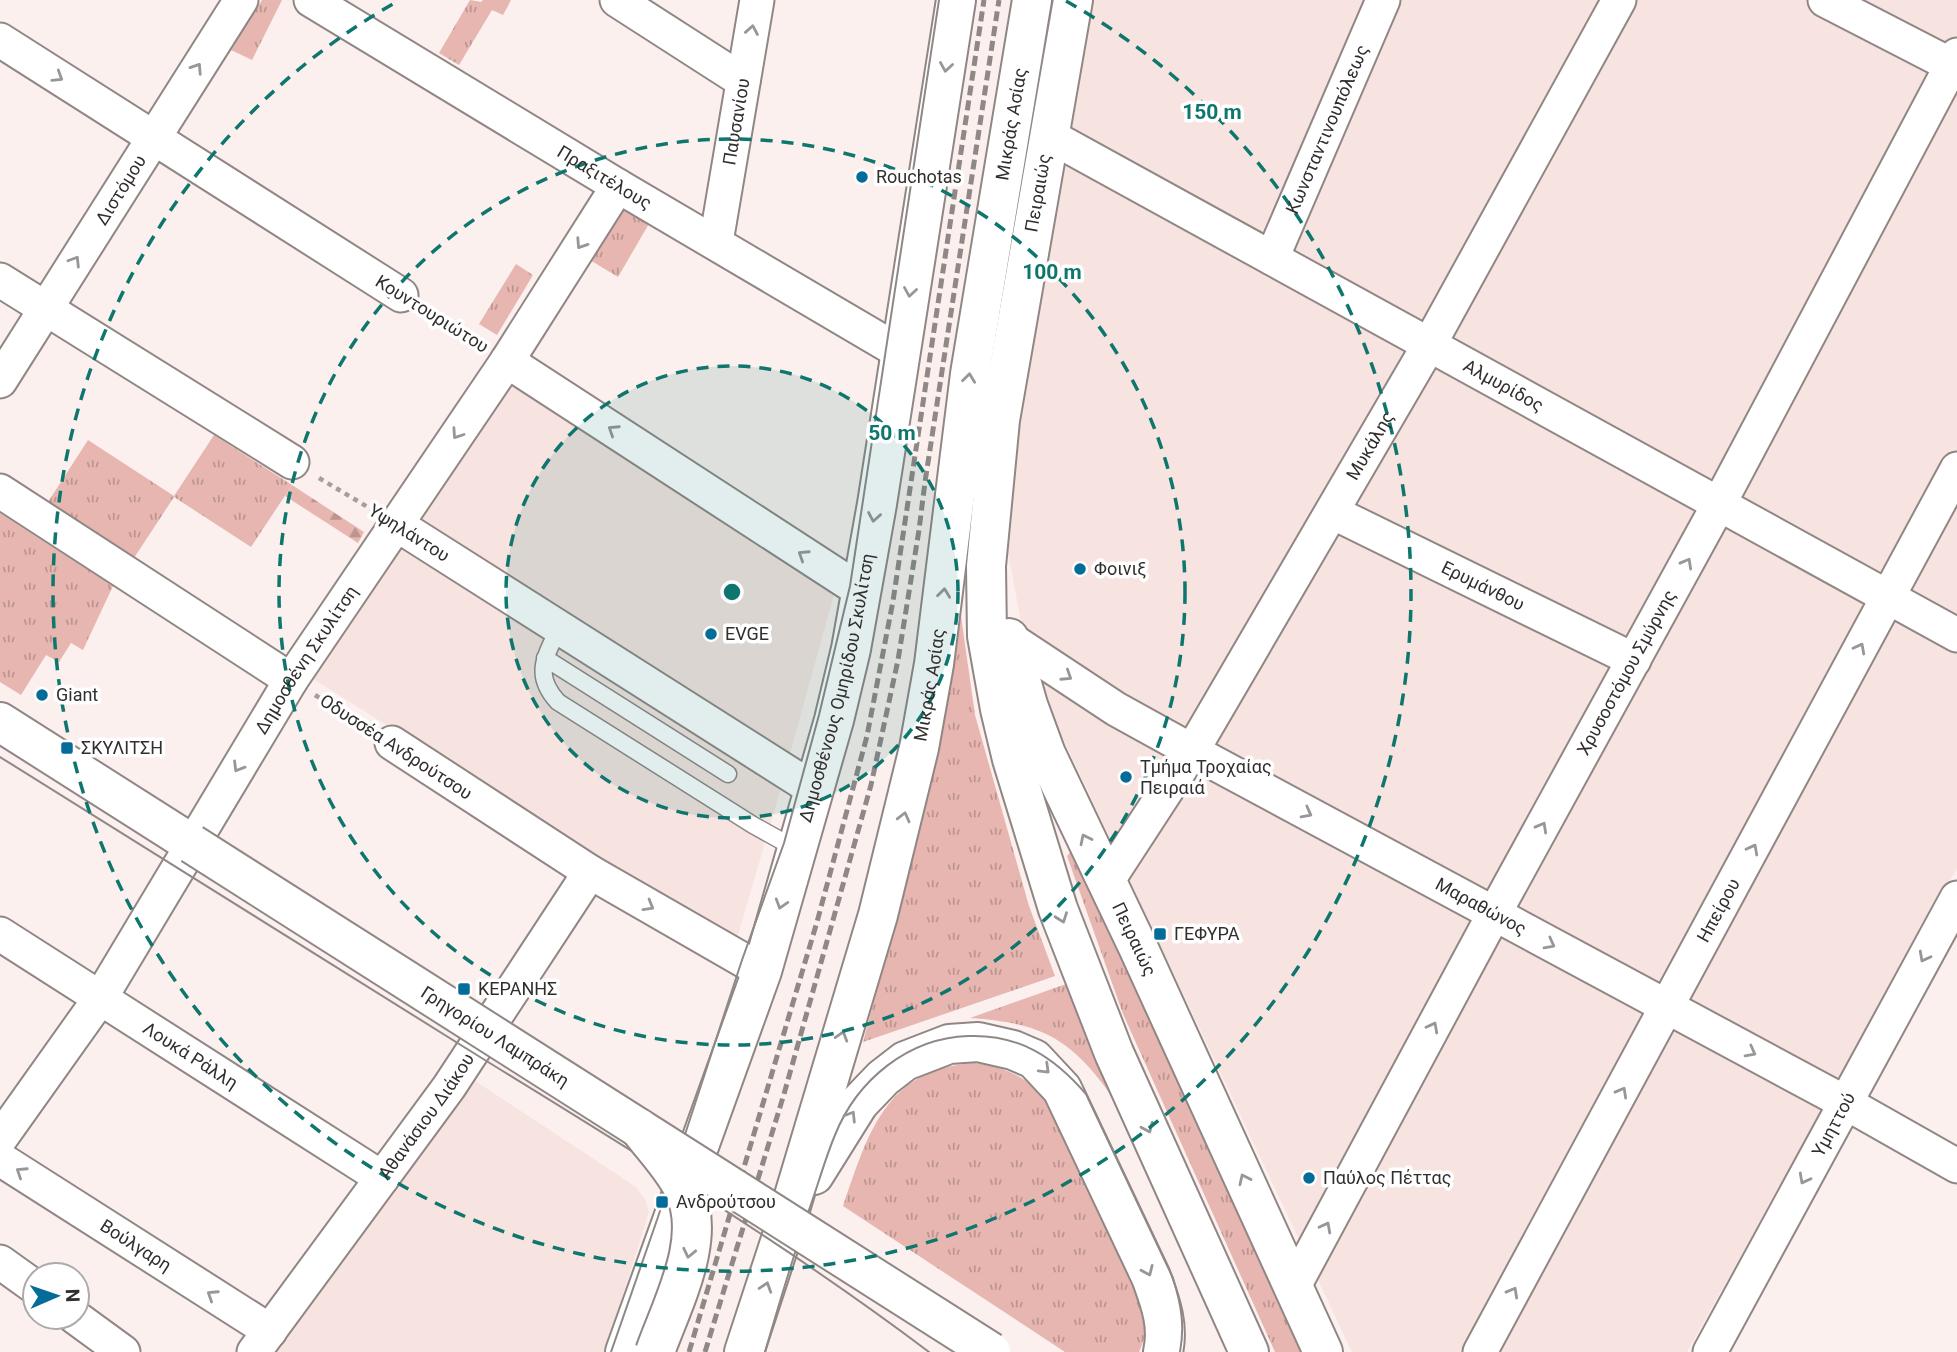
<svg xmlns="http://www.w3.org/2000/svg" width="1957" height="1352" viewBox="0 0 1957 1352" font-family="Roboto,sans-serif">
<defs>
<pattern id="grass-tufts" width="24" height="20" patternUnits="userSpaceOnUse" patternTransform="scale(1.75)"><rect width="24" height="20" fill="#e7b6b0"/><path d="M3 7l-1-3M5 7V3M7 7l1-3M15 17l-1-3M17 17v-4M19 17l1-3" fill="none" stroke="#bc9490"/></pattern>
<pattern id="forest-firs" width="22" height="20" patternUnits="userSpaceOnUse" patternTransform="scale(1.75)"><rect width="22" height="20" fill="#e7b6b0"/><path d="M5 1l3.5 6h-7zM16 11l3.5 6h-7z" fill="#bc9490"/></pattern>
</defs>
<rect width="100%" height="100%" fill="#fbf0ee"/>
<!-- built -->
<path fill="#f7e3e0" d="M 1092,0 L 1957,0 L 1957,868 L 1687,1352 L 1352,1352 L 1052,715 L 1020,617 L 1005,536 L 1015,427 Z
M 497,372 L 835,591 L 788,761 L 406,517 Z
M 393,539 L 783,781 L 735,945 L 307,675 Z
M 457,1069 L 636,1187 L 645,1199 L 649,1212 L 605,1352 L 255,1352 Z"/>
<!-- grass -->
<path fill="url(#grass-tufts)" d="M 262,0 L 282,0 L 252,60 L 231,50 Z
M 470,0 L 481,2 L 483,0 L 511,0 L 503,15 L 492,10 L 459,65 L 439,53 Z
M 612,200 L 650,222 L 618,277 L 580,254 Z
M 516,264 L 533,275 L 497,335 L 479,324 Z
M 214,435 L 292,485 L 251,547 L 174,497 L 134,558 L 48,502 L 88,440 L 174,496 Z
M 0,513 L 113,586 L 83,650 L 71,643 L 59,662 L 46,655 L 21,695 L 0,682 Z
M 957,588 L 975,715 L 1029,906 L 1055,976 L 863,1042 L 917,840 L 933,764 Z
M 1073,849 L 1303,1352 L 1275,1352 L 1123,1014 L 1067,856 Z
M 1066,984 L 1111,1095 C 1070,1038 1041,1023 970,1018 Z
M 974,1063 C 1010,1068 1027,1078 1052,1104 L 1141,1291 L 1148,1329 L 1139,1352 L 1065,1352 L 843,1206 C 868,1134 885,1069 974,1063 Z"/>
<!-- forest -->
<path fill="url(#forest-firs)" d="M 292,485 L 364,532 L 358,543 L 285,496 Z"/>
<g fill="none" stroke-linecap="round" stroke-linejoin="round">
<defs>
<path id="lane" d="M 559,628 C 545,657 533,675 558,702 L 753,825 L 798,850
M 545,658 L 728,774"/>
<g id="street">
<path id="s1" d="M 311,0 L 618,186 L 900,352"/>
<path d="M 617,0 L 743,81"/>
<path d="M 1825,0 L 1957,68"/>
<path d="M 0,40 L 401,295"/>
<path id="s2" d="M 1048,135 L 1957,635"/>
<path id="s3" d="M 716,242 L 757,0"/>
<path id="s4" d="M 1272,258 L 1383,0"/>
<path d="M 0,280 L 292,462"/>
<path d="M 507,361 L 861,591"/>
<path id="s5" d="M 0,381 L 241,0"/>
<path d="M 0,491 L 291,680"/>
<path id="s6" d="M 1332,512 L 1634,660"/>
<path d="M 396,524 L 815,790"/>
<path id="s7" d="M 1010,639 L 1116,709 L 1192,751 L 1846,1103 L 1957,1166"/>
<path d="M 392,743 L 590,872 L 762,971"/>
<path id="s8" d="M 1106,883 L 1192,751 L 1429,345 L 1619,0"/>
<path id="s9" d="M 0,934 L 382,1178"/>
<path id="s10" d="M 0,1139 L 101,997 L 291,680 L 507,361 L 618,186"/>
<path id="s11" d="M 0,1159 L 270,1331"/>
<path d="M 0,1262 L 35,1287"/>
<path id="s12" d="M 1293,1288 L 1494,914 L 1719,504 L 1957,55"/>
<path d="M 75,1317 L 123,1352"/>
<path id="s13" d="M 254,1352 L 449,1087 L 590,872"/>
<path id="s14" d="M 1480,1352 L 1957,469"/>
<path id="s15" d="M 1710,1352 L 1957,898"/>
</g>
<g id="secondary">
<path d="M 1073,0 L 1000,420 L 986,566 L 987,636 L 1000,709 L 1012,759 L 1058,909 L 1114,1053 L 1249,1352"/>
<path id="s16" d="M 1009,638 L 1028,705 L 1046,754 L 1138,947 L 1323,1352"/>
<path d="M 0,722 L 192,844"/>
</g>
<g id="primary">
<path d="M 814,1175 L 859,1103 L 883,1078 L 905,1061 L 949,1044 L 978,1042 L 1013,1050 L 1034,1059 L 1062,1089 L 1151,1277 C 1160,1302 1169,1325 1163,1352"/>
<path id="s17" d="M 625,1352 L 762,971 L 834,720 L 851,649 L 877,504 L 956,0"/>
<path id="s18" d="M 744,1352 L 782,1236 L 878,915 L 919,748 L 934,664 L 970,374 L 1032,0"/>
</g>
</defs>
<!-- lane casing -->
<use href="#lane" stroke="#908785" stroke-width="19"/>
<!-- street casing -->
<use href="#street" stroke="#908785" stroke-width="37"/>
<!-- secondary casing -->
<use href="#secondary" stroke="#908785" stroke-width="42"/>
<!-- primary casing -->
<use href="#primary" stroke="#908785" stroke-width="42"/>
<!-- path -->
<path stroke="#a69e9d" stroke-width="4.5" stroke-dasharray="5 5" stroke-linecap="butt" d="M 425,310 L 480,344
M 319,478 L 371,509
M 315,695 L 367,728"/>
<!-- lane -->
<use href="#lane" stroke="#fff" stroke-width="16"/>
<!-- street -->
<use href="#street" stroke="#fff" stroke-width="33"/>
<!-- secondary -->
<use href="#secondary" stroke="#fff" stroke-width="38"/>
<!-- primary -->
<use href="#primary" stroke="#fff" stroke-width="38"/>
<!-- tram -->
<path stroke="#8f8887" stroke-width="2" d="M 0,757 C 159,858 319,958 480,1057 C 632,1151 786,1244 929,1352
M 611,1352 L 658,1217 L 742,960 L 784,843 L 819,715 L 850,586 L 939,0
M 765,1352 C 779,1304 793,1257 809,1210 C 818,1185 825,1159 835,1135 C 857,1080 908,1038 968,1036 C 1019,1034 1054,1057 1086,1094 L 1173,1278 C 1181,1304 1185,1325 1180,1352"/>
<!-- rail -->
<path stroke="#8f8887" stroke-width="5" stroke-dasharray="10 5" stroke-linecap="butt" d="M 689,1352 L 817,922 L 867,736 L 893,601 L 984,0
M 705,1352 L 784,1094 L 871,785 L 898,660 L 919,530 L 925,482 L 999,0"/>
<defs>
<g id="secondary-bridge">
<path id="s19" d="M 192,844 L 991,1352"/>
</g>
<path id="primary-bridge" d="M 639,1128 C 653,1147 672,1166 683,1188 C 709,1237 672,1304 655,1352"/>
</defs>
<!-- secondary-bridge casing -->
<use href="#secondary-bridge" stroke="#908785" stroke-width="42" stroke-linecap="butt"/>
<!-- primary-bridge casing -->
<use href="#primary-bridge" stroke="#908785" stroke-width="42" stroke-linecap="butt"/>
<!-- secondary-bridge -->
<use href="#secondary-bridge" stroke="#fff" stroke-width="38"/>
<!-- primary-bridge -->
<use href="#primary-bridge" stroke="#fff" stroke-width="38"/>
</g>
<!-- one-way arrows -->
<defs><path id="oneway-chevron" d="M-2-3.5L2.5 0L-2 3.5" fill="none" stroke-width="1.6" stroke-linecap="round" stroke-linejoin="round" transform="scale(1.75)"/></defs>
<g stroke="#989696">
<use href="#oneway-chevron" transform="translate(752 30) rotate(-80)"/>
<use href="#oneway-chevron" transform="translate(946 67) rotate(99)"/>
<use href="#oneway-chevron" transform="translate(197 68) rotate(-57)"/>
<use href="#oneway-chevron" transform="translate(58 77) rotate(32)"/>
<use href="#oneway-chevron" transform="translate(581 244) rotate(123)"/>
<use href="#oneway-chevron" transform="translate(75 261) rotate(-58)"/>
<use href="#oneway-chevron" transform="translate(910 292) rotate(99)"/>
<use href="#oneway-chevron" transform="translate(969 378) rotate(-83)"/>
<use href="#oneway-chevron" transform="translate(613 430) rotate(-147)"/>
<use href="#oneway-chevron" transform="translate(457 434) rotate(124)"/>
<use href="#oneway-chevron" transform="translate(874 517) rotate(100)"/>
<use href="#oneway-chevron" transform="translate(803 555) rotate(-147)"/>
<use href="#oneway-chevron" transform="translate(1687 563) rotate(-61)"/>
<use href="#oneway-chevron" transform="translate(944 593) rotate(-83)"/>
<use href="#oneway-chevron" transform="translate(1860 648) rotate(-62)"/>
<use href="#oneway-chevron" transform="translate(1067 676) rotate(33)"/>
<use href="#oneway-chevron" transform="translate(238 767) rotate(121)"/>
<use href="#oneway-chevron" transform="translate(1307 813) rotate(28)"/>
<use href="#oneway-chevron" transform="translate(904 817) rotate(-76)"/>
<use href="#oneway-chevron" transform="translate(1542 827) rotate(-61)"/>
<use href="#oneway-chevron" transform="translate(1085 839) rotate(-116)"/>
<use href="#oneway-chevron" transform="translate(1753 849) rotate(-62)"/>
<use href="#oneway-chevron" transform="translate(781 904) rotate(107)"/>
<use href="#oneway-chevron" transform="translate(649 906) rotate(30)"/>
<use href="#oneway-chevron" transform="translate(1062 918) rotate(70)"/>
<use href="#oneway-chevron" transform="translate(1550 944) rotate(28)"/>
<use href="#oneway-chevron" transform="translate(1924 957) rotate(118)"/>
<use href="#oneway-chevron" transform="translate(1433 1027) rotate(-62)"/>
<use href="#oneway-chevron" transform="translate(842 1036) rotate(-73)"/>
<use href="#oneway-chevron" transform="translate(1751 1052) rotate(28)"/>
<use href="#oneway-chevron" transform="translate(1045 1069) rotate(44)"/>
<use href="#oneway-chevron" transform="translate(1622 1092) rotate(-61)"/>
<use href="#oneway-chevron" transform="translate(851 1116) rotate(-58)"/>
<use href="#oneway-chevron" transform="translate(1148 1128) rotate(66)"/>
<use href="#oneway-chevron" transform="translate(21 1172) rotate(-147)"/>
<use href="#oneway-chevron" transform="translate(1244 1179) rotate(-115)"/>
<use href="#oneway-chevron" transform="translate(1804 1179) rotate(118)"/>
<use href="#oneway-chevron" transform="translate(1326 1227) rotate(-62)"/>
<use href="#oneway-chevron" transform="translate(689 1253) rotate(102)"/>
<use href="#oneway-chevron" transform="translate(1148 1271) rotate(66)"/>
<use href="#oneway-chevron" transform="translate(766 1287) rotate(-72)"/>
<use href="#oneway-chevron" transform="translate(1513 1292) rotate(-61)"/>
<use href="#oneway-chevron" transform="translate(212 1295) rotate(-147)"/>
</g>
<!-- distance rings -->
<circle cx="732" cy="592" r="226" fill="#0f766e" fill-opacity=".12"/>
<g fill="none" stroke="#0f766e" stroke-width="3.5" stroke-dasharray="12 9">
<circle cx="732" cy="592" r="226"/>
<circle cx="732" cy="592" r="453"/>
<path d="M1066 1A679 679 0 1 1 398 1"/>
</g>
<!-- markers -->
<g fill="#036c99" stroke="#fff" stroke-width="2.5">
<circle cx="862" cy="177" r="7"/>
<circle cx="1080" cy="569" r="7"/>
<circle cx="711" cy="634" r="7"/>
<circle cx="42" cy="695" r="7"/>
<rect x="60" y="741" width="14" height="14" rx="3.5"/>
<circle cx="1126" cy="777" r="7"/>
<rect x="1153" y="927" width="14" height="14" rx="3.5"/>
<rect x="457" y="982" width="14" height="14" rx="3.5"/>
<circle cx="1309" cy="1178" r="7"/>
<rect x="655" y="1195" width="14" height="14" rx="3.5"/>
</g>
<g text-anchor="middle" stroke-width="7" stroke-linejoin="round" paint-order="stroke">
<!-- street labels -->
<g font-size="18" fill="#322e2e" stroke="#fff">
<text dy="6" stroke="none"><textPath href="#s3" startOffset="122">Παυσανίου</textPath></text>
<text dy="6" stroke="none"><textPath href="#s18" startOffset="1260">Μικράς Ασίας</textPath></text>
<text dy="6" stroke="none"><textPath href="#s4" startOffset="140">Κωνσταντινουπόλεως</textPath></text>
<text dy="6" stroke="none"><textPath href="#s1" startOffset="343">Πραξιτέλους</textPath></text>
<text dy="6" stroke="none"><textPath href="#s5" startOffset="226">Διστόμου</textPath></text>
<text transform="translate(1038 193) rotate(-80)" y="6">Πειραιώς</text>
<text transform="translate(432 314) rotate(32)" y="6">Κουντουριώτου</text>
<text dy="6" stroke="none"><textPath href="#s2" startOffset="520">Αλμυρίδος</textPath></text>
<text dy="6" stroke="none"><textPath href="#s8" startOffset="511">Μυκάλης</textPath></text>
<text transform="translate(409 533) rotate(32)" y="6">Υψηλάντου</text>
<text dy="6" stroke="none"><textPath href="#s6" startOffset="168">Ερυμάνθου</textPath></text>
<text dy="6" stroke="none"><textPath href="#s10" startOffset="569">Δημοσθένη Σκυλίτση</textPath></text>
<text dy="6" stroke="none"><textPath href="#s12" startOffset="700">Χρυσοστόμου Σμύρνης</textPath></text>
<text dy="6" stroke="none"><textPath href="#s18" startOffset="693">Μικράς Ασίας</textPath></text>
<text dy="6" stroke="none"><textPath href="#s17" startOffset="698">Δημοσθένους Ομηρίδου Σκυλίτση</textPath></text>
<text transform="translate(396 747) rotate(33)" y="6">Οδυσσέα Ανδρούτσου</text>
<text dy="6" stroke="none"><textPath href="#s7" startOffset="542">Μαραθώνος</textPath></text>
<text dy="6" stroke="none"><textPath href="#s14" startOffset="502">Ηπείρου</textPath></text>
<text dy="6" stroke="none"><textPath href="#s16" startOffset="327">Πειραιώς</textPath></text>
<text dy="6" stroke="none"><textPath href="#s19" startOffset="359">Γρηγορίου Λαμπράκη</textPath></text>
<text dy="6" stroke="none"><textPath href="#s9" startOffset="226">Λουκά Ράλλη</textPath></text>
<text dy="6" stroke="none"><textPath href="#s13" startOffset="292">Αθανάσιου Διάκου</textPath></text>
<text dy="6" stroke="none"><textPath href="#s15" startOffset="259">Υμηττού</textPath></text>
<text dy="6" stroke="none"><textPath href="#s11" startOffset="161">Βούλγαρη</textPath></text>
</g>
<!-- poi labels -->
<g font-size="18" fill="#322e2e" stroke="#fff" text-anchor="start">
<text x="876" y="183">Rouchotas</text>
<text x="1094" y="575">Φοινιξ</text>
<text x="725" y="640">EVGE</text>
<text x="56" y="701">Giant</text>
<text x="81" y="754">ΣΚΥΛΙΤΣΗ</text>
<text x="1140" y="773">Τμήμα Τροχαίας<tspan x="1140" dy="21">Πειραιά</tspan></text>
<text x="1174" y="940">ΓΕΦΥΡΑ</text>
<text x="478" y="995">ΚΕΡΑΝΗΣ</text>
<text x="1323" y="1184">Παύλος Πέττας</text>
<text x="676" y="1208">Ανδρούτσου</text>
</g>
</g>
<circle cx="732" cy="592" r="10" fill="#0f766e" stroke="#fff" stroke-width="3.5"/>
<g font-size="21" text-anchor="middle" font-weight="bold" fill="#0f766e" stroke="#fff" stroke-width="7" stroke-linejoin="round" paint-order="stroke">
<text x="1212" y="119">150 m</text>
<text x="1052" y="279">100 m</text>
<text x="892" y="440">50 m</text>
</g>
<!-- north arrow -->
<g transform="translate(56 1296) rotate(88)"><circle r="33" fill="#ffffff" stroke="#adabab" stroke-width="2"/>
<path d="M0-5L12 26L0 18L-12 26Z" fill="#036c99"/>
<text y="-10" font-size="19" font-weight="bold" text-anchor="middle" fill="#322e2e">N</text>
</g>
</svg>
